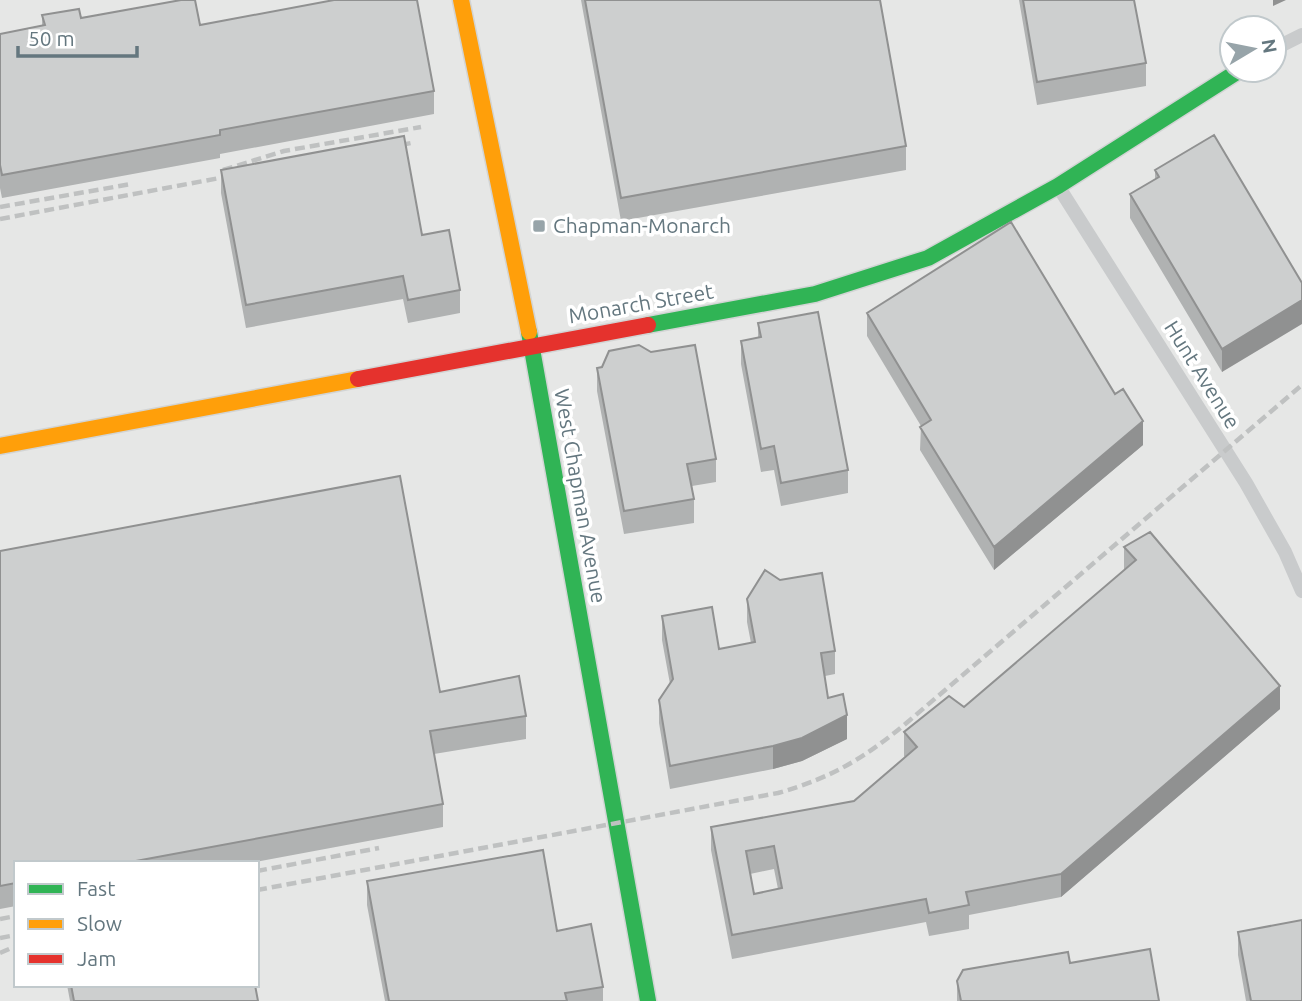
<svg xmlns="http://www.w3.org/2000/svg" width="1302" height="1001" viewBox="0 0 1302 1001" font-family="Ubuntu,sans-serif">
<rect width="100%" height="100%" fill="#f7f7f6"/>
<!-- built -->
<path fill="#e6e7e6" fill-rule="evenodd" d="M 0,0 L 1302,0 L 1302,1001 L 0,1001 ZM 1232,28 L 1274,28 L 1274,70 L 1232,70 ZM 16,863 L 257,863 L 257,985 L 16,985 Z"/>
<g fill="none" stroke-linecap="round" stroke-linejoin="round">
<defs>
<path id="fast" d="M 648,325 L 815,294 L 928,258 L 1058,186 L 1240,70
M 529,332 L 648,1001"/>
<path id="slow" d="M 461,0 L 529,332
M 0,446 L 358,379"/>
<path id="jam" d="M 358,379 L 648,325"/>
</defs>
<!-- fast casing -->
<use href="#fast" stroke="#d2d4d4" stroke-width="19"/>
<!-- slow casing -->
<use href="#slow" stroke="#d2d4d4" stroke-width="19"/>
<!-- jam casing -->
<use href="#jam" stroke="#d2d4d4" stroke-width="19"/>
<!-- street -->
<path stroke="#c9cbcc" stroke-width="14" d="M 1274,49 L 1302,35
M 1058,186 L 1246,483 L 1285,552 L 1302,591"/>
<!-- fast -->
<use href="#fast" stroke="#30b455" stroke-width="16"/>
<!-- slow -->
<use href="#slow" stroke="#ff9f0a" stroke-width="16"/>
<!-- jam -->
<use href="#jam" stroke="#e5322d" stroke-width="16"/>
<!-- rail -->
<path stroke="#bfc1c1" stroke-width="4.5" stroke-dasharray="10 5" stroke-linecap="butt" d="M 386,148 L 411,143
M 223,170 L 284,151 L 421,127
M 0,207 L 131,184
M 0,219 L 241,174
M 257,871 L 379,848
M 257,890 L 778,793 C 834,777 866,757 910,720 L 1302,385
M 0,919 L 16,916
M 0,938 L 16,935
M 0,953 L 16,946"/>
</g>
<!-- wall -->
<path fill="#b0b2b2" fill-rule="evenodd" d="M 581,0 L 880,0 L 906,146 L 906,170 L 621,221 Z
M 1019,0 L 1134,0 L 1146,63 L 1146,86 L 1037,105 Z
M 42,15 L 81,18 L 200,25 L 434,91 L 434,114 L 220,154 L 220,158 L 2,198 L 0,188 L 0,34 L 42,26 Z
M 221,170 L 422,235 L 460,290 L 460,313 L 408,323 L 403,299 L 246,328 L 221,193 Z
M 1155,170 L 1302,283 L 1222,372 L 1130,218 L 1130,194 L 1155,179 Z
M 867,313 L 1143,445 L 994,570 L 920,450 L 921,426 L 867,336 Z
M 758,323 L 848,470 L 848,493 L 781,506 L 774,470 L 761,472 L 741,364 L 741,341 L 758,338 Z
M 597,368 L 716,459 L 716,482 L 692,486 L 694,499 L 694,523 L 624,534 L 597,391 Z
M 1124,547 L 1280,709 L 1061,897 L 969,915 L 969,929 L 929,936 L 926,922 L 732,959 L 711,850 L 711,827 L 854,801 L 905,757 L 904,756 L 904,732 L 964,707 L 1124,570 ZM 774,869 L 778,889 L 754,894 L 750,874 Z
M 0,551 L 440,692 L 526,716 L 526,739 L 434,754 L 443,804 L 443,827 L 250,863 L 16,863 L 16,906 L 0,909 Z
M 747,599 L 835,651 L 835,674 L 825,676 L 828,698 L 847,739 L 802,761 L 773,769 L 670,789 L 659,723 L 659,700 L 670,684 L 662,640 L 662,616 L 719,649 L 751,643 L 747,622 Z
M 367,881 L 557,931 L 603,987 L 603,1001 L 385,1001 L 367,905 Z
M 1238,932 L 1302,1001 L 1246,1001 L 1238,955 Z
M 1070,963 L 1159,1001 L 957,1001 L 957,981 Z
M 67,985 L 255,985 L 258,1001 L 70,1001 Z"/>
<!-- shaded-wall -->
<path fill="#909191" d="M 1273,0 L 1286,0 L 1273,6 Z
M 1302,300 L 1302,324 L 1222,372 L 1222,349 Z
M 1143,421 L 1143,445 L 994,570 L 994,547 Z
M 1280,686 L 1280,709 L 1061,897 L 1061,874 Z
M 847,715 L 847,739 L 802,761 L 773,769 L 773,746 Z"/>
<!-- building -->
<path fill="#cdcfcf" stroke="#909191" stroke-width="2" fill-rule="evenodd" d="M 181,0 L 195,0 L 200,25 L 334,0 L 417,0 L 434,91 L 220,130 L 220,135 L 2,175 L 0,165 L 0,34 L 45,25 L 42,15 L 79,9 L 81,18 Z
M 585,0 L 880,0 L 906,146 L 621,198 Z
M 1023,0 L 1134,0 L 1146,63 L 1037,82 Z
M 1214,135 L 1302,283 L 1302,300 L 1222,349 L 1130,194 L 1159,177 L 1155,170 Z
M 404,136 L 422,235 L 449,230 L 460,290 L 408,300 L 403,276 L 246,305 L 221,170 Z
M 1011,222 L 1115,394 L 1123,389 L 1143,421 L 994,547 L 920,427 L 931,420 L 867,313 Z
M 818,312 L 848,470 L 781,483 L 774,446 L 761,449 L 741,341 L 761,337 L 758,323 Z
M 639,345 L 651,352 L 695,345 L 716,459 L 687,464 L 694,499 L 624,511 L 597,368 L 602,367 L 609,351 Z
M 400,476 L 440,692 L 519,676 L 526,716 L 430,731 L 443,804 L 125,863 L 16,863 L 16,883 L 0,886 L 0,551 Z
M 1150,532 L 1280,686 L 1061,874 L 966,892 L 969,905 L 929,913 L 926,899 L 732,935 L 711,827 L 854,801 L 917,747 L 904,732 L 949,696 L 964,707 L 1136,560 L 1124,547 ZM 774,846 L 782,888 L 754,894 L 746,851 Z
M 765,570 L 780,580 L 822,573 L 835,651 L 821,653 L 828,698 L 843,694 L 847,715 L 802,738 L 773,746 L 670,766 L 659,700 L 673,679 L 662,616 L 712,607 L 719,649 L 755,642 L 747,599 Z
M 543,850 L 557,931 L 591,924 L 603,987 L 565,993 L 567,1001 L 389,1001 L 367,881 Z
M 1302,920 L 1302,1001 L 1251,1001 L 1238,932 Z
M 1150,949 L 1159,1001 L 961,1001 L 957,981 L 963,970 L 1068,952 L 1070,963 Z
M 71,985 L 255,985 L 258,1001 L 74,1001 Z"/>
<!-- markers -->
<rect fill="#97a4a9" stroke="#fff" stroke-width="2.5" x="532" y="219" width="14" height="14" rx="3.5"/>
<g text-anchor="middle" stroke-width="7" stroke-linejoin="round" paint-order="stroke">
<!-- poi labels -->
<g font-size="21" fill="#64777f" stroke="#fff" text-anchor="start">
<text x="553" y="233">Chapman-Monarch</text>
</g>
<!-- street labels -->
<g font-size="21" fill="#64777f" stroke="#fff">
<text transform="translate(641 304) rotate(-10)" y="7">Monarch Street</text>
<text transform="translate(1202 375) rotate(58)" y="7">Hunt Avenue</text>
<text transform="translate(580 496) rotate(80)" y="7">West Chapman Avenue</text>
</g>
</g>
<!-- legend -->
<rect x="14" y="861" width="245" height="126" fill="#ffffff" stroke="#c1c9cc" stroke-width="2"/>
<rect x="28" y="884" width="35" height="10" fill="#30b455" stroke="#c1c9cc" stroke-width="2"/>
<text x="77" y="896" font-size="21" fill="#64777f">Fast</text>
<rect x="28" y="919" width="35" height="10" fill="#ff9f0a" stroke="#c1c9cc" stroke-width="2"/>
<text x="77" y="931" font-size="21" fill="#64777f">Slow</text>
<rect x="28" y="954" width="35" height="10" fill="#e5322d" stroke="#c1c9cc" stroke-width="2"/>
<text x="77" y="966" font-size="21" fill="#64777f">Jam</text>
<!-- north arrow -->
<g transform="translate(1253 49) rotate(80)"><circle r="33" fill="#ffffff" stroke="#c1c9cc" stroke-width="2"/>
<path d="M0-5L12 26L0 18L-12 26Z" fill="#97a4a9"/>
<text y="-10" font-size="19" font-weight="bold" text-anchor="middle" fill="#64777f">N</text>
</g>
<!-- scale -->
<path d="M18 46v10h119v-10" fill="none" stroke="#64777f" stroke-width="3.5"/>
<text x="28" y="46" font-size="21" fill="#64777f" stroke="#ffffff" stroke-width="5" paint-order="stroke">50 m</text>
</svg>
